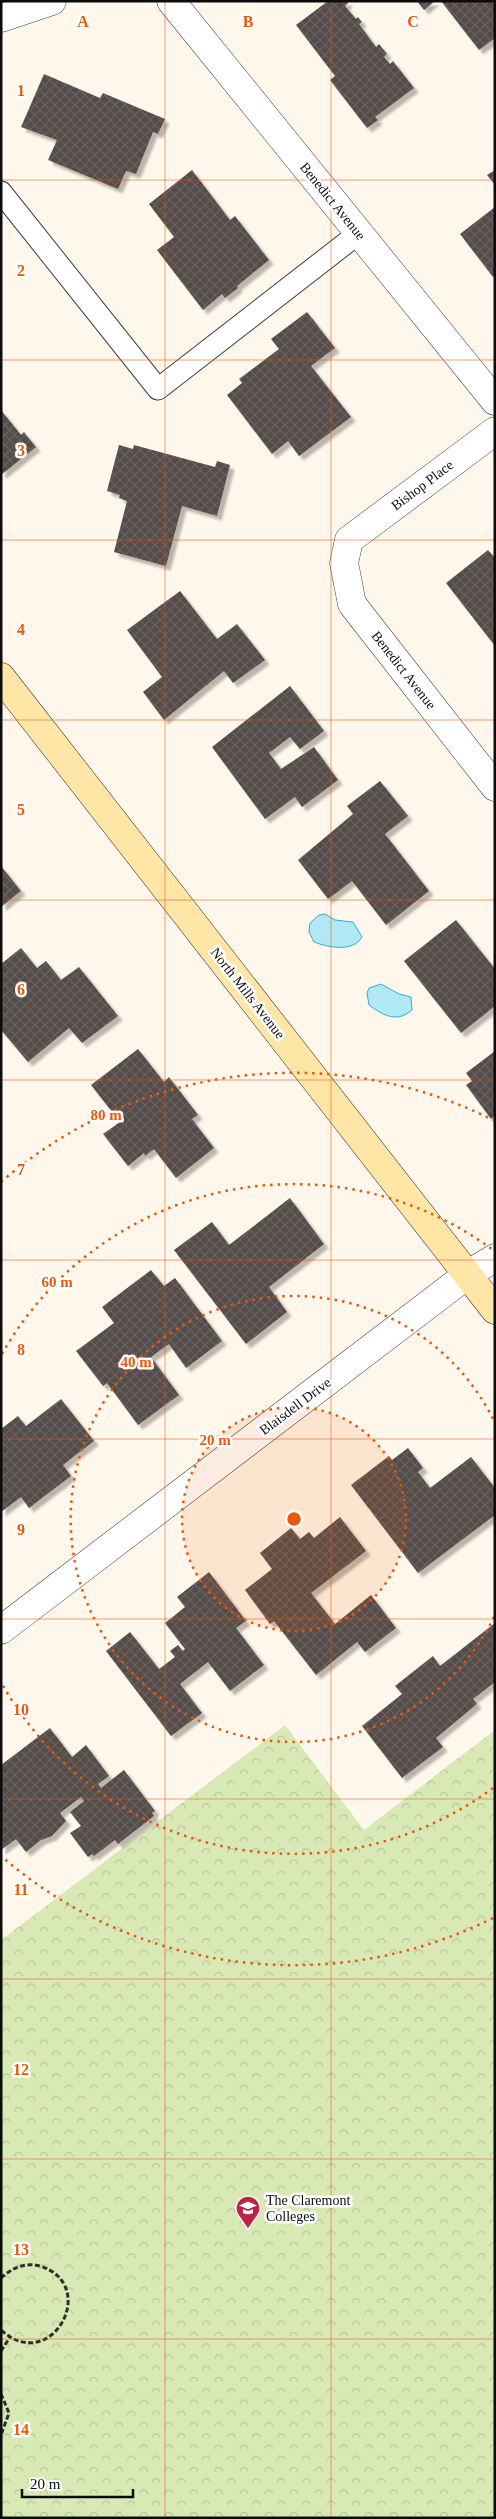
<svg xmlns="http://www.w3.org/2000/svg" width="496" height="2519" viewBox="0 0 496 2519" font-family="Georgia,serif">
<defs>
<pattern id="park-crowns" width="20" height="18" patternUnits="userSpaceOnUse" patternTransform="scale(1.25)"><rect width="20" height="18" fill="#d9e9b5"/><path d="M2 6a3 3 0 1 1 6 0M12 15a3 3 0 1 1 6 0" fill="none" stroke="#b9c79a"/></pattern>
<pattern id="building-cross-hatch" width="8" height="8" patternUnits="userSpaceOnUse" patternTransform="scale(1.25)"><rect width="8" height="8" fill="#544b48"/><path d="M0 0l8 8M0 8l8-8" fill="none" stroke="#68605e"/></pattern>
<filter id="shadow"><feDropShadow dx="4.5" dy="4.5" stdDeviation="1" flood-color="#0004"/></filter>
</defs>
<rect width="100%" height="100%" fill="#fff7eb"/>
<!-- park -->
<path fill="url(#park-crowns)" d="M 285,1725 L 364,1830 L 495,1730 L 495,2518 L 1,2518 L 1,1940 Z"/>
<!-- water -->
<path fill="#b0e8f6" stroke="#36abcd" d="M 325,914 L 335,920 L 353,922 L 362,937 C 353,953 327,947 314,942 L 309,932 L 310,923 L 319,915 Z
M 381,984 L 399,994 L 411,997 L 412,1010 C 397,1023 384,1016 369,1005 L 367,993 L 369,988 Z"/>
<!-- building -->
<path fill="url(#building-cross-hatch)" filter="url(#shadow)" d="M 328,1 L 347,1 L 348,3 L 345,6 L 356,19 L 358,17 L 362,22 L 359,24 L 376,47 L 379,44 L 387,54 L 384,57 L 390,64 L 393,61 L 414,88 L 375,117 L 378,120 L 367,128 L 330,80 L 335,76 L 296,25 Z
M 417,1 L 435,1 L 424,10 Z
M 441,1 L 495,1 L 495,38 L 479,50 Z
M 44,74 L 100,98 L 103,93 L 165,119 L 158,134 L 153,132 L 136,174 L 126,171 L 118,189 L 48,160 L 57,140 L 21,127 Z
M 192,170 L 230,220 L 235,216 L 269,260 L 237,286 L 238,288 L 225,298 L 222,294 L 203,310 L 157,250 L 174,237 L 149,204 Z
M 495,170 L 495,185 L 487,175 Z
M 495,207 L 495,275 L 493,277 L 460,234 Z
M 307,312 L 335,348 L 311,366 L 351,417 L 299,456 L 288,441 L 272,454 L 227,395 L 242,383 L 239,379 L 279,349 L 271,339 Z
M 1,410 L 21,435 L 24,432 L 36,447 L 1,475 Z
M 119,445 L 133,449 L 134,445 L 215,467 L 217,461 L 230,465 L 217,516 L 182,506 L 166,566 L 114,552 L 127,501 L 119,498 L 120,495 L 107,491 Z
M 488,550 L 495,558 L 495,646 L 446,583 Z
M 180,591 L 217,639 L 237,624 L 265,660 L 233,683 L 224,671 L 164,720 L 143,692 L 162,677 L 127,630 Z
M 290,686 L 324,731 L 300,749 L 290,737 L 269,753 L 281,769 L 314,747 L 338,780 L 302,807 L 295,797 L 265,819 L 212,747 Z
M 380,781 L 408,816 L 385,834 L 429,891 L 386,925 L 352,881 L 328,899 L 298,860 L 353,814 L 347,806 Z
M 1,866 L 21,891 L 1,907 Z
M 456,920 L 495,969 L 495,1006 L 461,1033 L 404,961 Z
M 21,948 L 37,968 L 46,961 L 61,980 L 79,967 L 118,1016 L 82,1043 L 69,1028 L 28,1062 L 1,1030 L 1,964 Z
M 138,1049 L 164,1082 L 169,1077 L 198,1115 L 192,1119 L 214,1148 L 176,1178 L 154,1149 L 145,1156 L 144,1153 L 128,1166 L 103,1134 L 120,1122 L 91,1085 Z
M 495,1051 L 495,1116 L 491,1119 L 466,1085 L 472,1081 L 466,1073 Z
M 290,1198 L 324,1244 L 269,1287 L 287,1312 L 246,1344 L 174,1250 L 212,1222 L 229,1245 Z
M 151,1270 L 164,1286 L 175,1278 L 222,1341 L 186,1368 L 169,1344 L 151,1357 L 179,1395 L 138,1425 L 107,1383 L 103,1386 L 76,1351 L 114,1323 L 102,1307 Z
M 61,1399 L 94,1441 L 63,1465 L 71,1476 L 29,1508 L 21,1497 L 1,1512 L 1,1429 L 18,1416 L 26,1426 Z
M 408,1448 L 423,1468 L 418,1472 L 430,1488 L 471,1457 L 495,1488 L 495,1515 L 418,1573 L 351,1485 L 389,1456 L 392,1460 Z
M 340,1517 L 366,1551 L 311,1593 L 335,1624 L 371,1595 L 396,1628 L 365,1652 L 357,1642 L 316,1675 L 274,1621 L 270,1624 L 245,1590 L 272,1569 L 260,1553 L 291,1528 L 300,1539 L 309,1532 L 314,1538 Z
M 209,1572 L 246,1621 L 236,1628 L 264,1665 L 230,1691 L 208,1662 L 180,1684 L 202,1713 L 171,1736 L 106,1651 L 130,1632 L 159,1669 L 175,1657 L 170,1651 L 178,1645 L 183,1651 L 185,1649 L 165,1623 L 185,1607 L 177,1597 Z
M 495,1623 L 495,1682 L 473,1699 L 477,1704 L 436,1738 L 443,1747 L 402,1778 L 362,1726 L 402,1694 L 395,1686 L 433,1656 L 440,1666 Z
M 50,1728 L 72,1757 L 86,1745 L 109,1776 L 98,1784 L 101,1788 L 124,1770 L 155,1811 L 152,1813 L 154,1816 L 118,1844 L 115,1840 L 94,1856 L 92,1854 L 88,1857 L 70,1833 L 81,1826 L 70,1812 L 84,1801 L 81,1797 L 60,1813 L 66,1821 L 52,1836 L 41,1840 L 26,1852 L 16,1839 L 1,1850 L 1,1765 Z"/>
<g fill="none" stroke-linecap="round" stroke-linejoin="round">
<defs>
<path id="service" d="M 1,192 L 158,389 L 359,233"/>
<path id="minor" d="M 171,1 L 495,401
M 1,18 L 52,1
M 495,431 L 349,540 L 344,563 L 352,604 L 495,787
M 1,1630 L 467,1275 L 495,1258"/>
<path id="secondary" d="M 1,677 L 495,1310"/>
</defs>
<!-- service casing -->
<use href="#service" stroke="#3f3f3f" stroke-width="23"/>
<!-- minor casing -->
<use href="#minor" stroke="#3f3f3f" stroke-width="29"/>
<!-- secondary casing -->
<use href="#secondary" stroke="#2e2e2e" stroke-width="29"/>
<!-- path -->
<path stroke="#2e2e2e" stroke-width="3" stroke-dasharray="5 2.5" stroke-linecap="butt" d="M 1,2278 C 12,2268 25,2262 40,2266 C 101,2285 51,2376 1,2330
M 1,2351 L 10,2337
M 1,2394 L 9,2413 L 1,2435"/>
<!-- service -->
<use href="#service" stroke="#fff" stroke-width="21"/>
<!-- minor -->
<use href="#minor" stroke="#fff" stroke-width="28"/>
<!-- secondary -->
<use href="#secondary" stroke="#ffe6a6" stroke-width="28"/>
</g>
<!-- grid -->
<path fill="none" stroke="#e8590c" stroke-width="1" stroke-opacity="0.55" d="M 165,1 L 165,2518M 331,1 L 331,2518M 1,180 L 495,180M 1,360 L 495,360M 1,540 L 495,540M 1,720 L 495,720M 1,900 L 495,900M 1,1080 L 495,1080M 1,1260 L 495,1260M 1,1439 L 495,1439M 1,1619 L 495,1619M 1,1799 L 495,1799M 1,1979 L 495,1979M 1,2159 L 495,2159M 1,2339 L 495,2339"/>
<!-- distance rings -->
<circle cx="294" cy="1519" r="112" fill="#e8590c" fill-opacity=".12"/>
<g fill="none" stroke="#e8590c" stroke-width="2.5" stroke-dasharray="2.5 5">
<circle cx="294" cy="1519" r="112"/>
<path d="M494 1617A223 223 0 1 1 494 1421"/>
<path d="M493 1788A335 335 0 0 1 2 1684M2 1354A335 335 0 0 1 493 1250"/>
<path d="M493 1918A446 446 0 0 1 1 1856M1 1182A446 446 0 0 1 493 1120"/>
</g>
<!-- icons -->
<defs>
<symbol id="university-pin" viewBox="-11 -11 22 30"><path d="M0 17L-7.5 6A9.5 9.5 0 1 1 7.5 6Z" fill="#bc2445" stroke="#fff"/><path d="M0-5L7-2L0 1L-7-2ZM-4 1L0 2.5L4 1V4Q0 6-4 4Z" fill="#fff"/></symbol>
</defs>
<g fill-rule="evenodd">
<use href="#university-pin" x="234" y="2194" width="28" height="38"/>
</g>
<g text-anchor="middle" stroke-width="5" stroke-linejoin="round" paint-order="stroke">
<!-- street labels -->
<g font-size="14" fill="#0c0c0c" stroke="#fff">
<text transform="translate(333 201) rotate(51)" y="5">Benedict Avenue</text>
<text transform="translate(422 485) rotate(-37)" y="5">Bishop Place</text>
<text transform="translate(404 670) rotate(52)" y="5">Benedict Avenue</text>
<text transform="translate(248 993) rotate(52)" y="5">North Mills Avenue</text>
<text transform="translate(295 1406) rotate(-37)" y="5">Blaisdell Drive</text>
</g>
<!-- poi labels -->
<g font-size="14" fill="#0c0c0c" stroke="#fff" text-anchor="start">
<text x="266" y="2205">The Claremont<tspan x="266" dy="16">Colleges</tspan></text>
</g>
</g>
<g font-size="16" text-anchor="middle" font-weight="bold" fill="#e8590c" stroke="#fff" stroke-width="5" stroke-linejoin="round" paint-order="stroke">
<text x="83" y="27">A</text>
<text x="248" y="27">B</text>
<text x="413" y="27">C</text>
<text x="21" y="96">1</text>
<text x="21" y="276">2</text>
<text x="21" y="456">3</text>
<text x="21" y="635">4</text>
<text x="21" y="815">5</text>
<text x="21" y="995">6</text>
<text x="21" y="1175">7</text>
<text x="21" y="1355">8</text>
<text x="21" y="1535">9</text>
<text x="21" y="1715">10</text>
<text x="21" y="1895">11</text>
<text x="21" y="2075">12</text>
<text x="21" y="2255">13</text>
<text x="21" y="2435">14</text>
</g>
<circle cx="294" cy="1519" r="8" fill="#e8590c" stroke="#fff" stroke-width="2.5"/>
<g font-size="15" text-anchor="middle" font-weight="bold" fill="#e8590c" stroke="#fff" stroke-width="5" stroke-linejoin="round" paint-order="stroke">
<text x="106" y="1120">80 m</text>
<text x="57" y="1287">60 m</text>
<text x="136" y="1367">40 m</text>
<text x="215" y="1445">20 m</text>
</g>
<!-- border -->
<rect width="496" height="2519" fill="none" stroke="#0c0c0c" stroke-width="5"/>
<!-- scale -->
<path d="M22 2489v8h111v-8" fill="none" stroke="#0c0c0c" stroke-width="2.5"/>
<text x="30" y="2489" font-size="15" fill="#0c0c0c" stroke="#ffffff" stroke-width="4" paint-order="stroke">20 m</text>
</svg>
